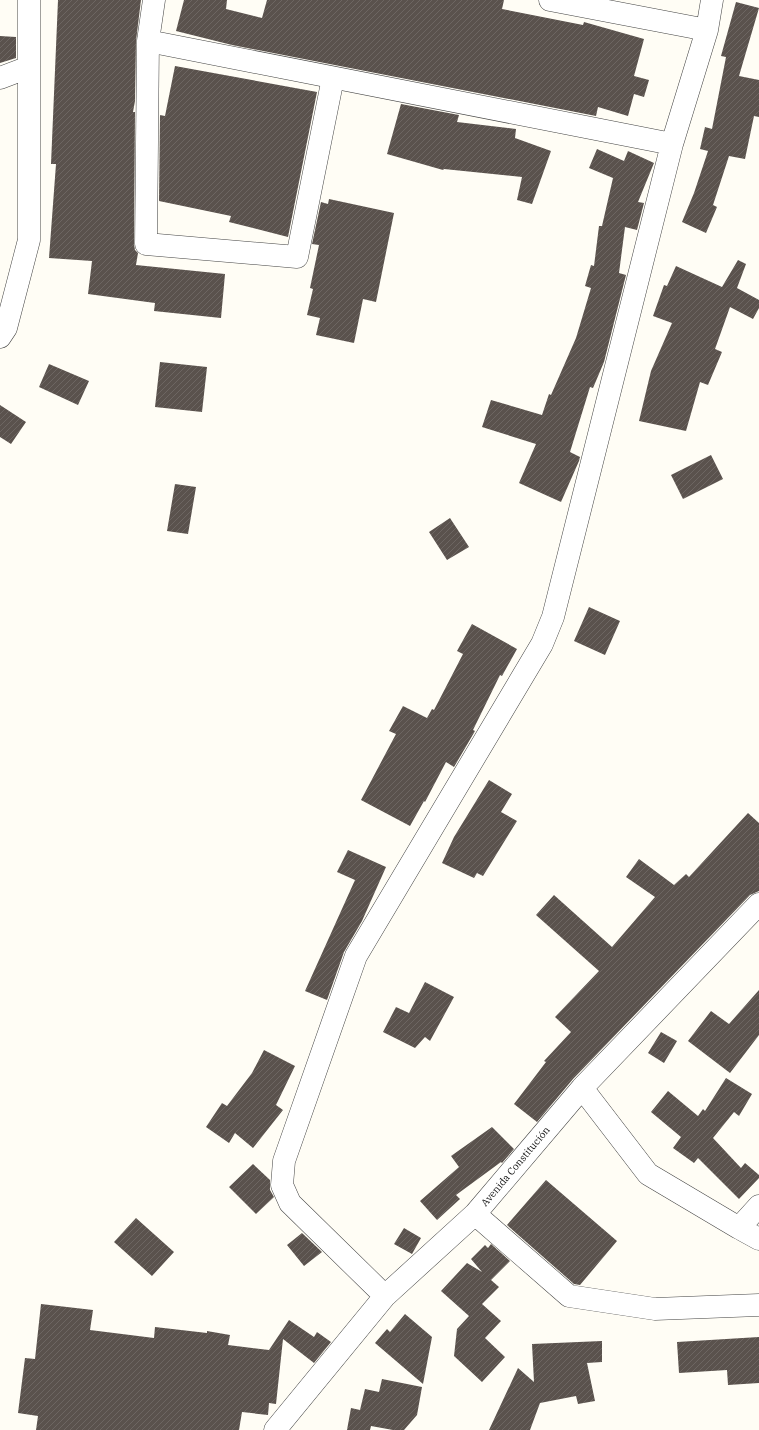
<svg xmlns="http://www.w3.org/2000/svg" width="759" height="1430" viewBox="0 0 759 1430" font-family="'IBM Plex Serif',serif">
<defs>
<pattern id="building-hatch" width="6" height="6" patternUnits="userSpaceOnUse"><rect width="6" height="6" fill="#5a524d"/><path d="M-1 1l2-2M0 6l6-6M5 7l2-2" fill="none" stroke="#6d6662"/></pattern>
</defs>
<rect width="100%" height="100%" fill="#fffdf5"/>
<!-- building -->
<path fill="url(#building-hatch)" d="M 58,0 L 141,0 L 136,41 L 135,101 L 133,112 L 135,112 L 134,244 L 135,250 L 138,253 L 136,265 L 225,274 L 221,318 L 154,311 L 155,303 L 88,294 L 92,261 L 49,258 L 56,164 L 51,164 Z
M 184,0 L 227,0 L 226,9 L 262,18 L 267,0 L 504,0 L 502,9 L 583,25 L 584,22 L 644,39 L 634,76 L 649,80 L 644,97 L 634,94 L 628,116 L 598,107 L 596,116 L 232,45 L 176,31 Z
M 736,2 L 759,8 L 739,76 L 759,80 L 759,117 L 754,116 L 745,159 L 729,156 L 713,205 L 717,207 L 706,233 L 682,222 L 694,193 L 708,151 L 700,149 L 705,127 L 712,129 L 726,57 L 721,56 Z
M 0,36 L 16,37 L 16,58 L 0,63 Z
M 175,66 L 317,92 L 288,237 L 229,222 L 231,216 L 159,201 L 160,115 L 165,116 Z
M 401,104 L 459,115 L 457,122 L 516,129 L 515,138 L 551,151 L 532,204 L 517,200 L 522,177 L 444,169 L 443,170 L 387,154 Z
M 597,149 L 624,161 L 628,151 L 654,163 L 638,202 L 644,203 L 637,230 L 625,227 L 619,273 L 626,275 L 604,362 L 593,388 L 590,387 L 570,452 L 580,457 L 579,461 L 561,502 L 519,483 L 536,444 L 482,427 L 491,400 L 542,415 L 549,394 L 551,395 L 576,338 L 591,288 L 585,286 L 591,265 L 594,266 L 599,226 L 602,226 L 613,178 L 589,168 Z
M 329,199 L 394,213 L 376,302 L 363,299 L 354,343 L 316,335 L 320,318 L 307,315 L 313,289 L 310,288 L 319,245 L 312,244 L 321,202 L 328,204 Z
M 738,260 L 746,264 L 737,288 L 759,300 L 759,308 L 753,319 L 730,307 L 715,349 L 722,352 L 708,385 L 700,382 L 686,431 L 639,421 L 651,371 L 672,323 L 653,316 L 664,285 L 667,286 L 676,266 L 722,287 Z
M 160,362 L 207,367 L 202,412 L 155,407 Z
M 49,364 L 89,381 L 78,405 L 39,387 Z
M 0,405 L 26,422 L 11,444 L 0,437 Z
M 711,455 L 723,479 L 683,499 L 671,475 Z
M 175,484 L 196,487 L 188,534 L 167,531 Z
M 450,518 L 469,547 L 447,560 L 429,532 Z
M 589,607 L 620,621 L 605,655 L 574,641 Z
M 472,624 L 517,649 L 502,676 L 500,675 L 473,730 L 475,731 L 454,767 L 446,762 L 425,802 L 424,801 L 410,826 L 361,800 L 396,734 L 389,731 L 403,706 L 427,718 L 432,709 L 434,710 L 463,654 L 457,651 Z
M 489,780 L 512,794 L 501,812 L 517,821 L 483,876 L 477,873 L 474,878 L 442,863 L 454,837 Z
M 748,813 L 759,823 L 759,891 L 750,895 L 573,1079 L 537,1122 L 514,1104 L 546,1062 L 544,1061 L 571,1032 L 555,1017 L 599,971 L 536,915 L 554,895 L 612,947 L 655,897 L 626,877 L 639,859 L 674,885 L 686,874 L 689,877 Z
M 348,850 L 386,867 L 362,921 L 344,952 L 327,1000 L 305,991 L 355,880 L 337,872 Z
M 425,982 L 454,997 L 430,1041 L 425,1037 L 415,1048 L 383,1032 L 396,1007 L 409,1013 Z
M 759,990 L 759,1035 L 730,1073 L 688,1041 L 711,1011 L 729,1024 Z
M 661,1032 L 677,1041 L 664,1063 L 648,1053 Z
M 264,1050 L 295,1066 L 276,1105 L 283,1110 L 253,1148 L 235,1133 L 229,1143 L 206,1127 L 222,1103 L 227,1106 L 252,1073 Z
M 726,1078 L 752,1094 L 739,1116 L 734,1112 L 713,1138 L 741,1168 L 745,1163 L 759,1175 L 759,1178 L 739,1199 L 698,1158 L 694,1163 L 673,1148 L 681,1137 L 651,1112 L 668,1091 L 698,1116 L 703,1109 L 705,1111 Z
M 492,1127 L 514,1149 L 502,1163 L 501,1162 L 456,1195 L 460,1199 L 437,1220 L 420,1201 L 459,1167 L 451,1156 Z
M 253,1164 L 270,1180 L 270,1190 L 274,1197 L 256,1214 L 229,1187 Z
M 546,1180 L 617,1241 L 580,1285 L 574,1284 L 507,1225 Z
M 136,1218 L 174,1252 L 152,1276 L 114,1242 Z
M 404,1228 L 421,1238 L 412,1254 L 394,1244 Z
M 302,1233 L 322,1252 L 304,1266 L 287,1245 Z
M 491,1244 L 510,1261 L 491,1280 L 499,1287 L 482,1304 L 501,1321 L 485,1338 L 505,1357 L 482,1382 L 454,1356 L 457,1329 L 469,1316 L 441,1291 L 467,1263 L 482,1272 L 471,1259 L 485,1245 L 488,1248 Z
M 41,1304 L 93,1310 L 90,1330 L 154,1338 L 155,1327 L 207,1333 L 207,1331 L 230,1335 L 228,1345 L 269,1350 L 289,1320 L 314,1337 L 317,1332 L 331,1342 L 314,1363 L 283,1339 L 276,1404 L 269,1403 L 268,1415 L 242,1412 L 239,1430 L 36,1430 L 38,1416 L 18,1413 L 25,1358 L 35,1359 Z
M 405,1314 L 432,1337 L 423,1384 L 375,1343 L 387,1329 L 390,1332 Z
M 759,1337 L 759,1383 L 728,1385 L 727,1370 L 679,1373 L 677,1342 Z
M 602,1341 L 602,1362 L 587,1363 L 595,1401 L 578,1404 L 576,1396 L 540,1403 L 530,1430 L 489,1430 L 518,1368 L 534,1382 L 532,1344 Z
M 382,1379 L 422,1387 L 417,1415 L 404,1430 L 393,1430 L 371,1426 L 370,1430 L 347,1430 L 351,1408 L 360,1410 L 365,1389 L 379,1392 Z"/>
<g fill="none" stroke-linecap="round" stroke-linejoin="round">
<defs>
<path id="minor" d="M 154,0 L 148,41 L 146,244 L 297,257 L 333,78
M 550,0 L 707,30
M 148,41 L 672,144
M 0,78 L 29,67
M 0,337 L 6,328 L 29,240 L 29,0
M 582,1088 L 648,1174 L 739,1228 L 759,1239
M 475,1214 L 569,1296 L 655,1309 L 759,1305
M 739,1228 L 759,1206
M 385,1296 L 290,1203 L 282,1185 L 284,1161 L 356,956 L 542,644 L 553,617 L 672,144 L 707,30 L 712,0
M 275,1430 L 385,1296 L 475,1214 L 582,1088 L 759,904"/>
</defs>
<!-- minor casing -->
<use href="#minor" stroke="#444" stroke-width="23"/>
<!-- minor -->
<use href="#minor" stroke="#fff" stroke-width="22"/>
</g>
<g text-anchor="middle" stroke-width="4" stroke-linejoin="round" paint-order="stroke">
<!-- street labels -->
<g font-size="10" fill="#111" stroke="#fff">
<text transform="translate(515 1166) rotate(-50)" y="4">Avenida Constitución</text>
</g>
</g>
</svg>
